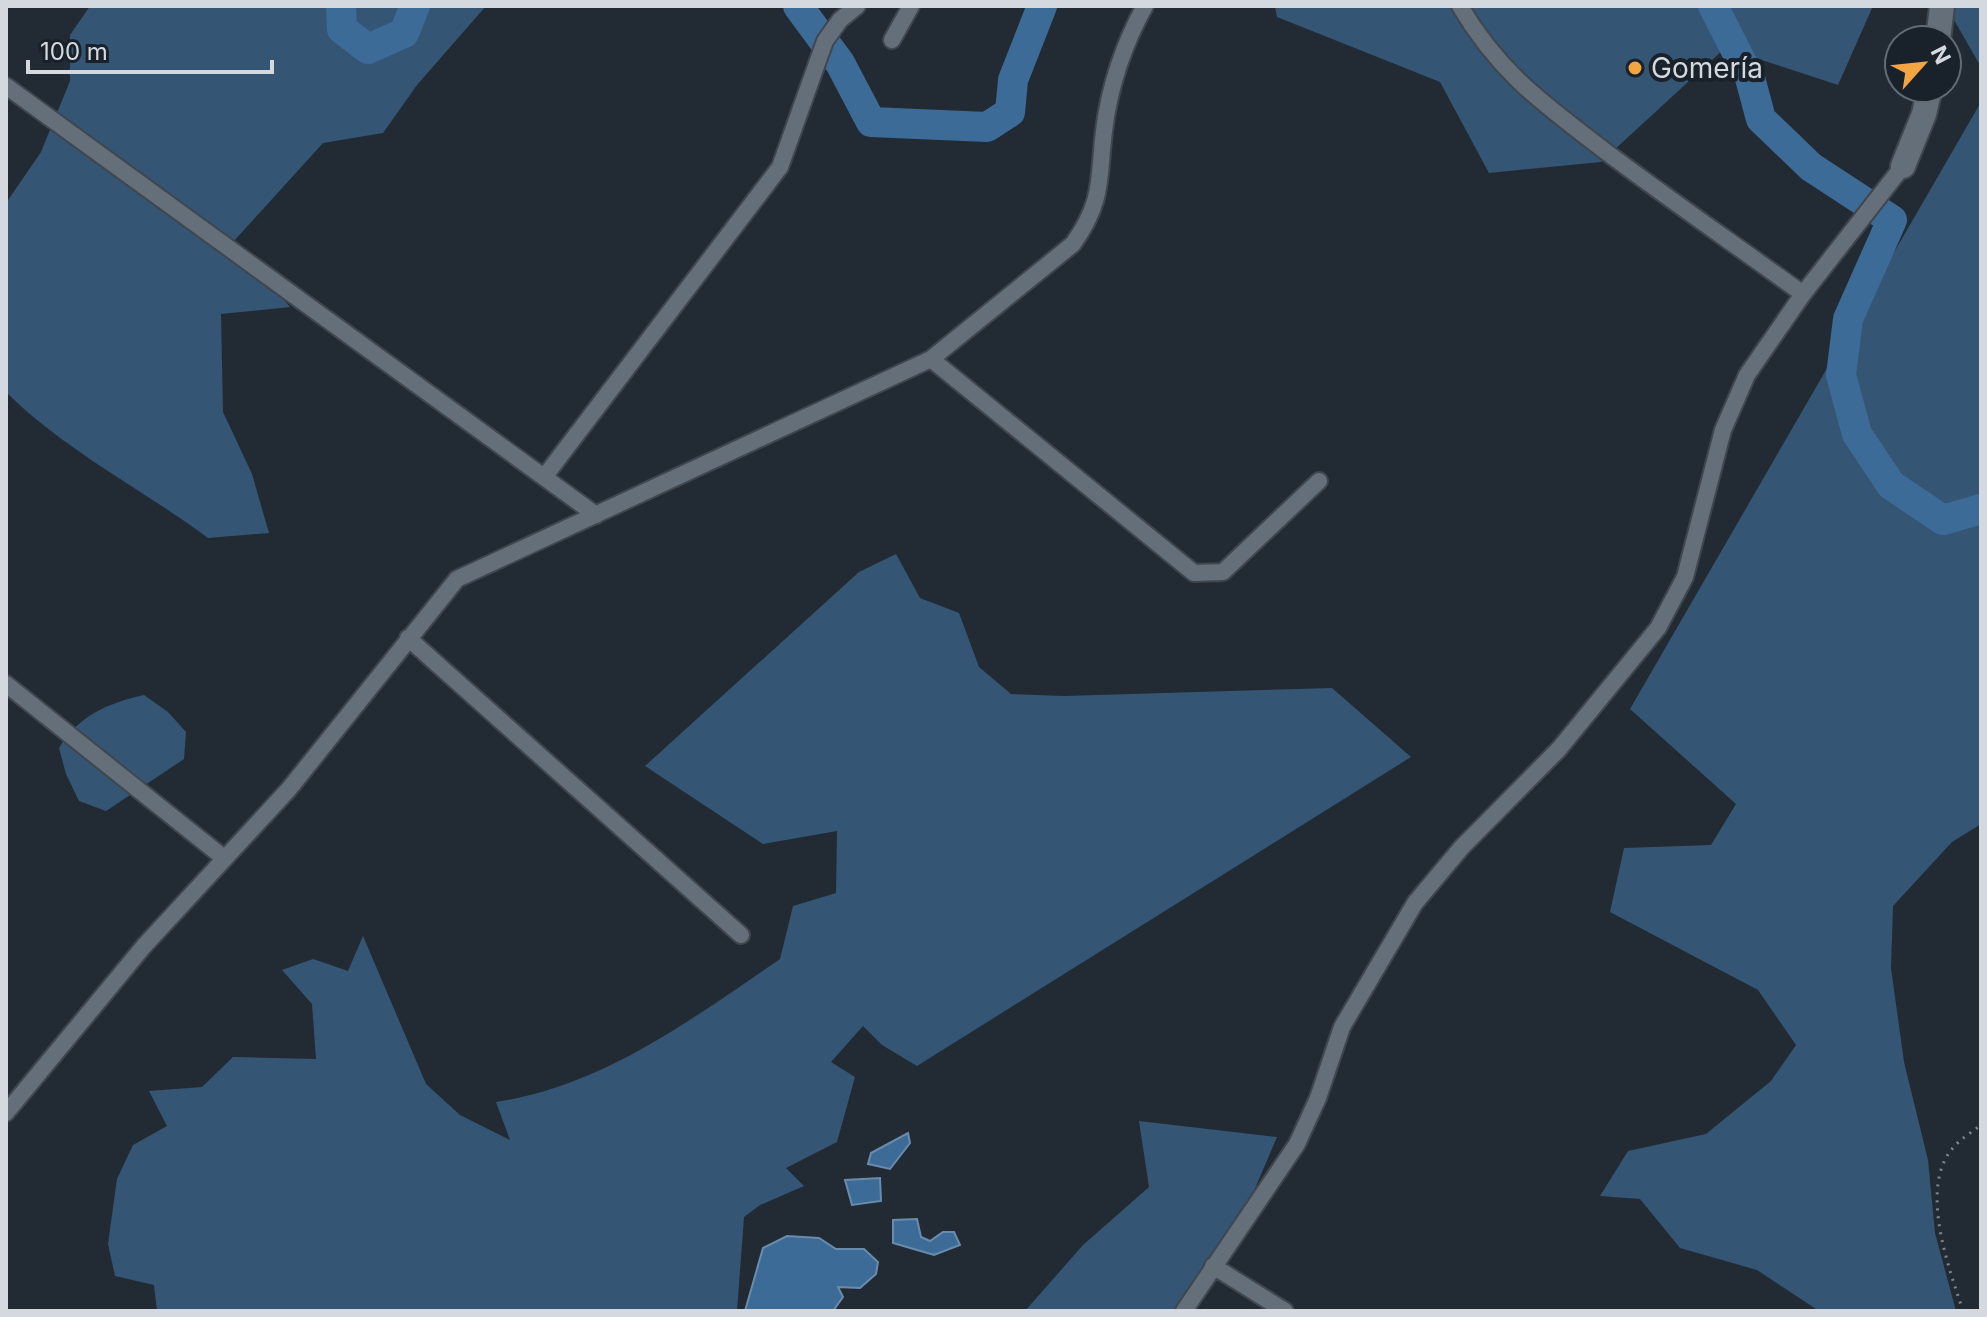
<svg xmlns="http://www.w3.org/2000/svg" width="1987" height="1317" viewBox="0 0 1987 1317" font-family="Inter,sans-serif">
<rect width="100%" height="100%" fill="#222b34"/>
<!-- green -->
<path fill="#355574" d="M 90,6 L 486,6 L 417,85 L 383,133 L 323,143 L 233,242 L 290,307 L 221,314 L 223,412 L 252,474 L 269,533 L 208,538 C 142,489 64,450 6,392 L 6,203 L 41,152 L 70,81 L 70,35 Z
M 1275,6 L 1873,6 L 1838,85 L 1725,48 L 1601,162 L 1489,173 L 1440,82 L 1277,17 Z
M 1946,6 L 1981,6 L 1981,67 Z
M 1981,102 L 1981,824 L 1952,842 L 1893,906 L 1891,968 L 1904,1062 L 1928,1160 L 1935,1233 L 1956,1311 L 1819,1311 L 1757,1270 L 1680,1248 L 1640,1199 L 1600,1196 L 1628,1151 L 1706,1134 L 1771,1081 L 1796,1045 L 1758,990 L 1610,912 L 1624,848 L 1711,845 L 1736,804 L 1630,709 Z
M 896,554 L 920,598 L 959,613 L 979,667 L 1011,694 L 1064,696 L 1332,688 L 1411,757 L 917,1066 L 882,1045 L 863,1026 L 831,1062 L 855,1077 L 837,1142 L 786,1168 L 804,1186 L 760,1205 L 744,1217 L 737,1311 L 157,1311 L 154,1285 L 115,1276 L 108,1244 L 117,1179 L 133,1145 L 167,1126 L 149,1091 L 202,1087 L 233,1057 L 316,1059 L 312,1004 L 282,970 L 313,959 L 348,971 L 363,936 L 426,1084 L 460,1115 L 510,1140 L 496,1102 C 603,1086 692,1019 780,959 L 793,906 L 836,893 L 837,831 L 763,844 L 645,766 L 859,572 Z
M 144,695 L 168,712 L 186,732 L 184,759 L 106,811 L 79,801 L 66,774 L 59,748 C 78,716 108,703 144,695 Z
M 1139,1121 L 1277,1137 L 1235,1235 L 1185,1311 L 1025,1311 L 1083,1245 L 1149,1187 Z"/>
<!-- water -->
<path fill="#3d6b97" stroke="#6a8cac" stroke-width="2" d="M 908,1133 L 910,1143 L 890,1169 L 868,1164 L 871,1153 Z
M 880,1178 L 881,1201 L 852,1205 L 845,1180 Z
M 917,1219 L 921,1237 L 930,1241 L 943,1232 L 954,1232 L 960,1245 L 934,1255 L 893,1243 L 893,1220 Z
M 787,1236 L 819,1238 L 836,1249 L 864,1249 L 878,1262 L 876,1274 L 860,1288 L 838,1287 L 843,1297 L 833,1311 L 745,1311 L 763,1248 Z"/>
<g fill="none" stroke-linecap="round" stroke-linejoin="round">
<!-- river -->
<path stroke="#3d6b97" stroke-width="30" d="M 341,6 L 342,29 L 368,49 L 404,33 L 415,6
M 798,6 L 840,63 L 871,122 L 987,127 L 1010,112 L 1013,80 L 1042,6
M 1713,6 L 1750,78 L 1761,119 L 1811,167 L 1892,220 L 1848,319 L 1841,375 L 1857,434 L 1891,485 L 1943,520 L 1981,509"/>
<defs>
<path id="street" d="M 1460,6 C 1500,74 1544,104 1605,151 C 1670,200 1737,246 1803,294
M 892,40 L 911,6
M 6,86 L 596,515
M 931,359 L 1194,573 L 1223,572 L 1319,481
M 545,476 L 780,167 L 825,41 L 840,20 L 857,6
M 408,638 L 741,935
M 6,684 L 224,858
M 6,1113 L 144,946 L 289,789 L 457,579 L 931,359 L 1073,244 C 1104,200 1098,180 1104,131 C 1109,88 1124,43 1145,6
M 1213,1266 L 1285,1311
M 1184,1311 L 1297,1144 L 1318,1098 L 1342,1027 L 1415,903 L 1462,847 L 1559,749 L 1658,628 L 1685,577 L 1723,430 L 1747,375 L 1803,294 L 1903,166"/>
<path id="secondary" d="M 1938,40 L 1942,6
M 1903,166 L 1924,114 L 1930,88"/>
</defs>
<!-- street casing -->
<use href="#street" stroke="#3f464e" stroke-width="20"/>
<!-- secondary casing -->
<use href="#secondary" stroke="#3f464e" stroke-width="28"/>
<!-- path -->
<path stroke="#7e858c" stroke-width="3" stroke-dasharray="2 6" stroke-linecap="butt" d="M 1963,1311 C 1949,1268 1919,1189 1952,1149 C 1959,1140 1972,1132 1981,1125"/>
<!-- street -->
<use href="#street" stroke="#656f79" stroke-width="16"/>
<!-- secondary -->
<use href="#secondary" stroke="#656f79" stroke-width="24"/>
</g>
<!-- markers -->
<circle fill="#f2a542" stroke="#19212a" stroke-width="3" cx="1635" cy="68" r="8"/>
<g text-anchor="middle" stroke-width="8" stroke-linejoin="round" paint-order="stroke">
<!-- poi labels -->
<g font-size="28" fill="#d3d9de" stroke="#19212a" text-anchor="start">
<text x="1651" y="78">Gomería</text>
</g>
</g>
<!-- border -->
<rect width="1987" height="1317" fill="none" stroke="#d3d9de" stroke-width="16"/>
<!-- north arrow -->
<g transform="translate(1923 64) rotate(63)"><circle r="38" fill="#19212a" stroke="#636b72" stroke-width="2"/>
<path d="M0-6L14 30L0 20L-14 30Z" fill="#f2a542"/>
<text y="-12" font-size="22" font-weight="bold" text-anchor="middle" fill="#d3d9de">N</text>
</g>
<!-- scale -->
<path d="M28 60v12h244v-12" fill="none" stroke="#d3d9de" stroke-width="4"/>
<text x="40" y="60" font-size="24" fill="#d3d9de" stroke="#19212a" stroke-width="6" paint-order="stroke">100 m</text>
</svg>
